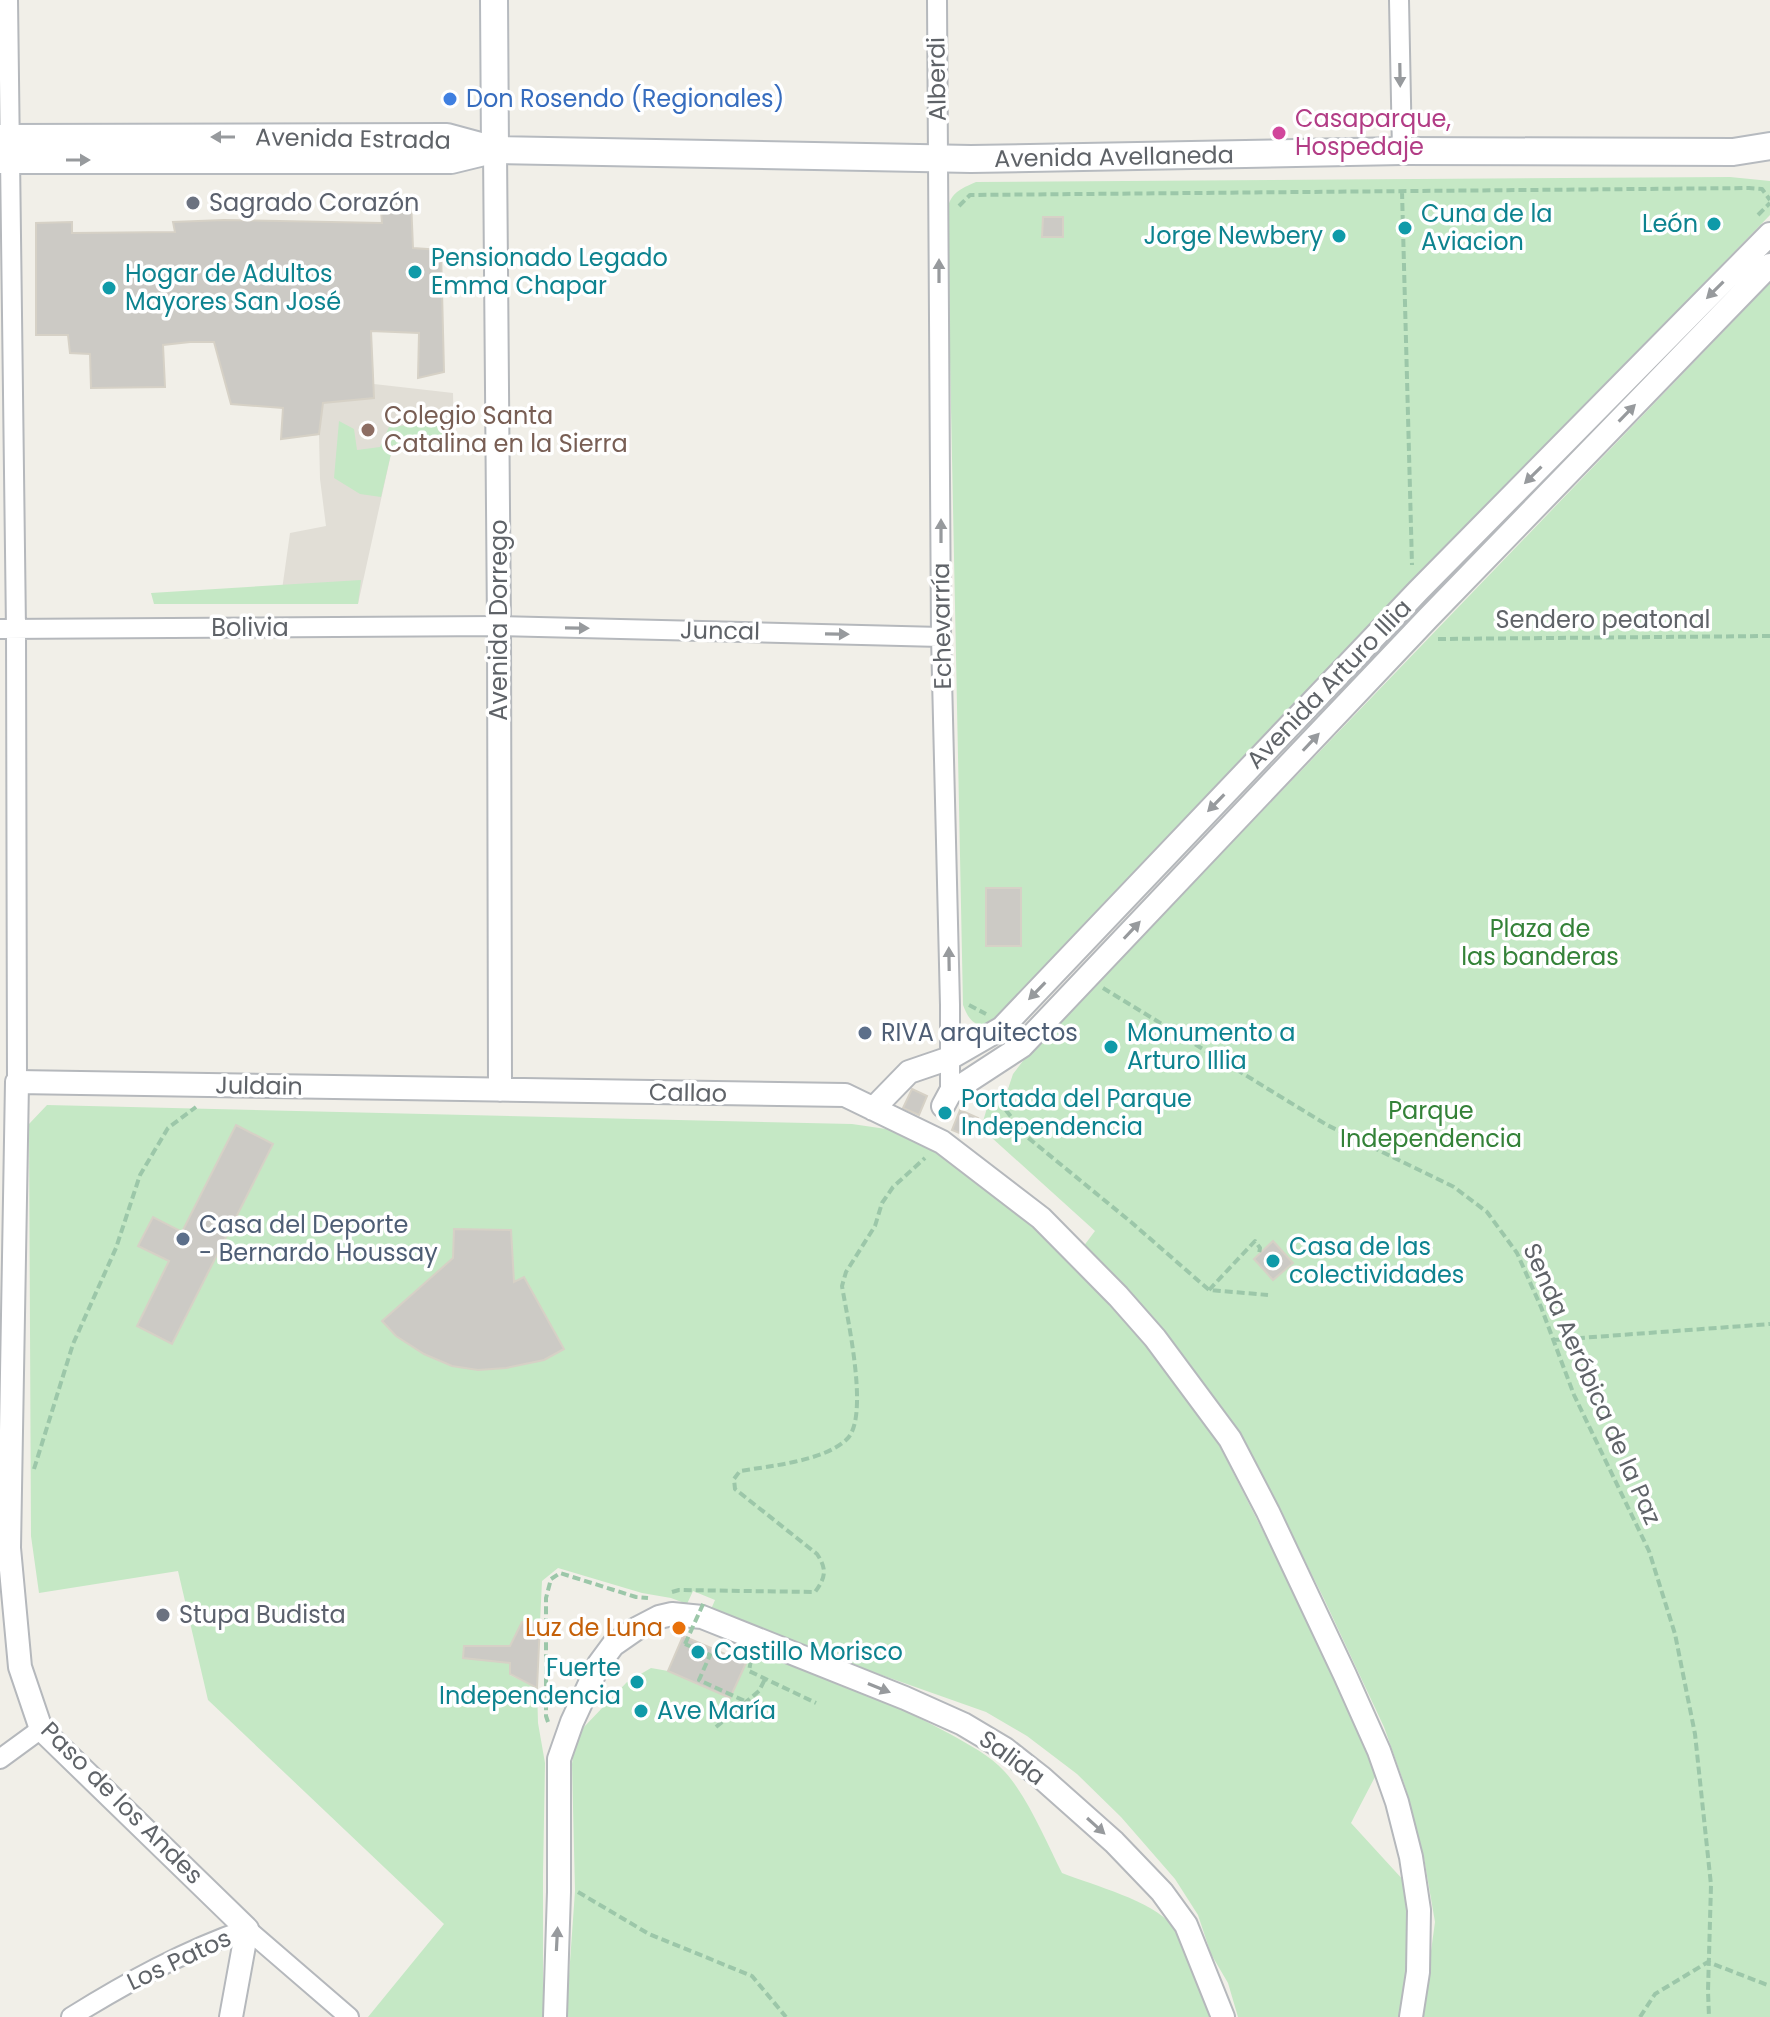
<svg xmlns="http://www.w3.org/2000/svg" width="1770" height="2017" viewBox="0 0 1770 2017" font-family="Poppins,sans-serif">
<rect width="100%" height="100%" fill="#f1efe8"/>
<!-- education -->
<path fill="#e1ded6" d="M 225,325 L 371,327 L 374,384 L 453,393 L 454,443 L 393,445 L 358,604 L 280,604 L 290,533 L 326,526 L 320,479 L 319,435 L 281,439 L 283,408 L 231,404 L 220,365 Z"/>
<!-- green -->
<path fill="#c5e8c5" d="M 1730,177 L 1770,181 L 1770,215 L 989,1025 C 973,1027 968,1018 963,1005 L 947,209 C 952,192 960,189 976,182 Z
M 1770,283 L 1770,2017 L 1422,2017 L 1435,1922 L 1424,1858 L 1405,1786 L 1384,1727 L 1324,1599 L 1282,1515 L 1233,1433 L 1188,1361 L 1138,1302 L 1083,1247 L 1095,1231 L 981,1128 L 987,1108 L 1008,1089 L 1013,1074 L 1026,1057 Z
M 339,421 L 354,429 L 357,450 L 380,447 L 389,427 L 408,425 L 454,426 L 454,443 L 393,445 L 381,497 L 360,494 L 334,478 Z
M 361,580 L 358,604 L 154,604 L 151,593 Z
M 47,1105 L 852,1124 L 893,1130 L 945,1155 L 1000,1194 L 1060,1250 L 1178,1382 L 1217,1441 L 1271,1547 L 1363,1737 L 1377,1773 L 1351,1823 L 1405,1882 L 1411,1928 L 1408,1983 L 1401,2017 L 1238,2017 L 1228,1983 L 1211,1954 L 1198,1915 L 1175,1879 L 1121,1817 L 1077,1774 L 1027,1736 L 986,1712 L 709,1614 L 715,1600 L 693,1591 L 687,1604 L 671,1598 L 642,1593 L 558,1568 L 542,1581 L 540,1623 L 522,1622 L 510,1646 L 493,1646 L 510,1663 L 510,1675 L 537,1688 L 538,1723 L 545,1763 L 543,1875 L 543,2017 L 368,2017 L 444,1924 L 208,1700 L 178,1571 L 39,1593 L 31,1536 L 29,1124 Z
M 754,1646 C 819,1674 887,1699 950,1734 C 969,1745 990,1755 1005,1772 C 1027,1796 1047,1843 1062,1873 C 1095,1886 1151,1900 1173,1926 C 1189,1945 1203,1992 1212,2017 L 568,2017 L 568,1990 L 575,1891 L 572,1764 L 574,1748 L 583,1728 L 627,1682 L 651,1668 L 668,1671 L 730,1698 Z"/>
<!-- building -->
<path fill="#cccac5" stroke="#d6d1c6" stroke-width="2" d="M 380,199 L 411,200 L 413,248 L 441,250 L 444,372 L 418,378 L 419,333 L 371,331 L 374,398 L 323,403 L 319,434 L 281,439 L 283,408 L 231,404 L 214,342 L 190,342 L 163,345 L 165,387 L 91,388 L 90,354 L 70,353 L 68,335 L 36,335 L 36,223 L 72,222 L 72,233 L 175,232 L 173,222 L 224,220 L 382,223 Z
M 1043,217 L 1063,217 L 1063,237 L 1042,237 Z
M 986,888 L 1021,888 L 1021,946 L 986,946 Z
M 912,1089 L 927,1096 L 919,1115 L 903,1108 Z
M 960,1110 L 978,1118 L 969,1137 L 952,1130 Z
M 236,1125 L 273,1144 L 172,1344 L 137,1326 L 169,1261 L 138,1246 L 153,1217 L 182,1232 Z
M 454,1229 L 511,1230 L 514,1282 L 524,1277 L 564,1349 L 544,1360 L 506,1368 L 478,1370 L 452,1366 L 424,1354 L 396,1336 L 382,1321 L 453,1258 Z
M 1273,1241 L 1293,1263 L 1273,1280 L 1254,1259 Z
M 522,1622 L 540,1623 L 537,1688 L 510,1674 L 510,1663 L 463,1658 L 464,1646 L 510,1646 Z
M 683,1636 L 746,1663 L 730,1698 L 668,1671 Z"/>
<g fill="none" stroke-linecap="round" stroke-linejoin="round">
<defs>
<path id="minor" d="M 8,0 L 16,629 L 17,1082
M 937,0 L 941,637 L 950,1005 L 950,1093
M 1399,0 L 1402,151
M 0,629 L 499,626 L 941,637
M 0,1759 L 41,1729
M 71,2017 C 126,1983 185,1950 247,1929 L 349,2017"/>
<path id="tertiary" d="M 495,150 L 499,626 L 500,1090
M 943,1106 L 950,1093 L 1022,1046 L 1428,618 L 1770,265
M 873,1109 L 909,1072 L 950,1058 L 1002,1028 L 1418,591 L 1770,234
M 231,2017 L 247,1929 L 41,1729 L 20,1667 L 9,1548 L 17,1082 L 845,1095 L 942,1142 L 1041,1218 L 1118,1296 L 1155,1338 L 1230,1439 L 1268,1512 L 1345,1675 L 1379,1751 L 1397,1802 L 1411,1857 L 1419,1910 L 1418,1972 L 1411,2017
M 555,2017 L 559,1892 L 559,1759 L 572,1722 L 599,1664 L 613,1645 L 636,1629 L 659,1617 L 672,1614 L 702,1617 L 905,1698 L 963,1724 L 1005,1749 L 1042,1778 L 1114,1842 L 1162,1892 L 1186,1925 L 1223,2017"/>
<path id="secondary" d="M 494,0 L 495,150
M 0,138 L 447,137 L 495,150 L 971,159 L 1402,151 L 1733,152 L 1770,146
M 0,160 L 451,160 L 492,150"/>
</defs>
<!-- minor casing -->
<use href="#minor" stroke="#b5b8bc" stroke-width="22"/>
<!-- tertiary casing -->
<use href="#tertiary" stroke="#b5b8bc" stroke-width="26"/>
<!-- secondary casing -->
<use href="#secondary" stroke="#b6babf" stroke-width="30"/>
<!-- path -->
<path stroke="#9cc7a9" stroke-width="4" stroke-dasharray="8 4" stroke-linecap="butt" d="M 1402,191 L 1412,565
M 959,206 L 970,195 L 1749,188 L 1762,189 L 1770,200
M 1758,215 L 1770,203
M 1438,639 L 1770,636
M 1103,988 L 1327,1125 L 1454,1187 L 1487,1212 L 1517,1253 L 1541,1307 L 1574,1395 L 1649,1551 L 1675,1634 L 1695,1734 L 1711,1885 L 1708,1991 L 1709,2017
M 969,1005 L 986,1014
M 991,1091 L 1026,1136 L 1131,1222 L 1209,1290 L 1268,1295
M 1209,1290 L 1255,1241 L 1260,1248 L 1259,1254
M 1553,1340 L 1770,1324
M 34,1469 L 73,1344 L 116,1248 L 140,1175 L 168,1128 L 196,1107
M 672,1592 L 679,1590 L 815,1592 C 826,1577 827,1569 817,1554 L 735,1489 L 734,1479 L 740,1471 C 770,1466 825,1461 847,1439 C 870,1417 847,1317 842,1286 L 846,1272 L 875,1226 L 882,1203 L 893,1187 L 925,1158
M 685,1644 L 710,1655 L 699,1680 L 747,1702
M 751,1660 L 749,1671 L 816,1703
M 548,1722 L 546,1716 L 546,1598 L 551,1579 L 560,1573 L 636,1597 L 648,1598
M 716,1727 L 759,1691 L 765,1679
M 578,1892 L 649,1934 L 752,1976 L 786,2017
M 1640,2017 L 1655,1994 L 1708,1962 L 1770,1986"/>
<!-- minor -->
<use href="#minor" stroke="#fff" stroke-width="18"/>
<!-- tertiary -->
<use href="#tertiary" stroke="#fff" stroke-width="22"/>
<!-- secondary -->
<use href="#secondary" stroke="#fff" stroke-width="26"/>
<!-- path-bridge -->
<path stroke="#9cc7a9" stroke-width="4" stroke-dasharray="8 4" stroke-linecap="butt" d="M 685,1644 L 704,1602"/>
</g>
<!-- one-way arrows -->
<defs><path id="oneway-solid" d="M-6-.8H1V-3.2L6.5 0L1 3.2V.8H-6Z" transform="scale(2)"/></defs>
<g fill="#979a9d">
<use href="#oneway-solid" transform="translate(1400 75) rotate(89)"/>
<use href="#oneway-solid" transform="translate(223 137) rotate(180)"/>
<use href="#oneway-solid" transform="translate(78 160)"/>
<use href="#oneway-solid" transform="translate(939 271) rotate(-90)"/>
<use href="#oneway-solid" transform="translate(1715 290) rotate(135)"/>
<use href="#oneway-solid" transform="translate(1627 413) rotate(-46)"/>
<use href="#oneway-solid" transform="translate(1533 475) rotate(135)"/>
<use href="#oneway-solid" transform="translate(941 531) rotate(-90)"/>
<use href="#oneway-solid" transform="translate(577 628) rotate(1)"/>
<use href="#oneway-solid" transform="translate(837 634) rotate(1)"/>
<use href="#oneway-solid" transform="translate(1311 742) rotate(-47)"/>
<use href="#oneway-solid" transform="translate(1216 803) rotate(134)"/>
<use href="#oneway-solid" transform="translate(1132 930) rotate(-47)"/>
<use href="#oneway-solid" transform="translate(949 959) rotate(-91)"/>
<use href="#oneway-solid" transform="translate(1037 991) rotate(134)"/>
<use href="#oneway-solid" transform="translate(879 1688) rotate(22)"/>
<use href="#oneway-solid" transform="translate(1096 1826) rotate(42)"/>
<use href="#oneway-solid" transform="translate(557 1939) rotate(-87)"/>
</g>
<!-- markers -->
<circle fill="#3f7fe0" stroke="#fff" stroke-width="3" cx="450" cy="99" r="8"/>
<circle fill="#d1479c" stroke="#fff" stroke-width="3" cx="1279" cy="133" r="8"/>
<g fill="#6b7280" stroke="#fff" stroke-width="3">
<circle cx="193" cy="203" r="8"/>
<circle cx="163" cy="1615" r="8"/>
</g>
<g fill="#0f9aa8" stroke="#fff" stroke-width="3">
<circle cx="1714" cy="224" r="8"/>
<circle cx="1405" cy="228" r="8"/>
<circle cx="1339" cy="236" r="8"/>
<circle cx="415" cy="272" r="8"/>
<circle cx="109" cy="288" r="8"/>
<circle cx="1111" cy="1047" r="8"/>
<circle cx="945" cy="1113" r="8"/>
<circle cx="1273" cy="1261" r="8"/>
<circle cx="698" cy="1652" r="8"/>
<circle cx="637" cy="1682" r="8"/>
<circle cx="641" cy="1711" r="8"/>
</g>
<circle fill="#8d6e63" stroke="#fff" stroke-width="3" cx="368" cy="430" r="8"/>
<g fill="#5c6f8a" stroke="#fff" stroke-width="3">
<circle cx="865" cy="1033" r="8"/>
<circle cx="183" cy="1239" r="8"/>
</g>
<circle fill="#e8710a" stroke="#fff" stroke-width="3" cx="679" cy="1628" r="8"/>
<g text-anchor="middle" stroke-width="7" stroke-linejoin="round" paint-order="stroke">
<!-- street labels -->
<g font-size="24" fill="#5f6368" stroke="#fff">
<text transform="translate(937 79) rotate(-91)" y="8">Alberdi</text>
<text transform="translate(353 139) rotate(1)" y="8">Avenida Estrada</text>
<text transform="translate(1114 157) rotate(-1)" y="8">Avenida Avellaneda</text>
<text transform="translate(499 620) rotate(-90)" y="8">Avenida Dorrego</text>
<text x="1603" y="628">Sendero peatonal</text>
<text transform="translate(942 626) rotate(-91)" y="8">Echevarría</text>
<text x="250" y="636">Bolivia</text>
<text transform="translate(720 631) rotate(1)" y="8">Juncal</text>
<text transform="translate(1329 684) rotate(-46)" y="8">Avenida Arturo Illia</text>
<text transform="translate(259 1086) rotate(1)" y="8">Juldain</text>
<text transform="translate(688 1093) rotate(1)" y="8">Callao</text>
<text transform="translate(1592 1384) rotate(66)" y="8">Senda Aeróbica de la Paz</text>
<text transform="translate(1012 1758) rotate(36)" y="8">Salida</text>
<text transform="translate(122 1803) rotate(45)" y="8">Paso de los Andes</text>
<text transform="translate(179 1960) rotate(-25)" y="8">Los Patos</text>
</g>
<!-- shop labels -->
<g font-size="24" fill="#366cbe" stroke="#fff" text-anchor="start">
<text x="466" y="107">Don Rosendo (Regionales)</text>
</g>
<!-- hotel labels -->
<g font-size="24" fill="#b23c85" stroke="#fff" text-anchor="start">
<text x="1295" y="127">Casaparque,<tspan x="1295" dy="28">Hospedaje</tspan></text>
</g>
<!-- worship labels -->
<g font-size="24" fill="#5b616d" stroke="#fff" text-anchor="start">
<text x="209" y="211">Sagrado Corazón</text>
<text x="179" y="1623">Stupa Budista</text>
</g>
<!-- culture labels -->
<g font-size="24" fill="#0d838f" stroke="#fff" text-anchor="start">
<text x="1421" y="222">Cuna de la<tspan x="1421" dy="28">Aviacion</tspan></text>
<text x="1698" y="232" text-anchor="end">León</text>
<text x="1323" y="244" text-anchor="end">Jorge Newbery</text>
<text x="431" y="266">Pensionado Legado<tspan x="431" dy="28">Emma Chapar</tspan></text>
<text x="125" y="282">Hogar de Adultos<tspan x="125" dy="28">Mayores San José</tspan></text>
<text x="1127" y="1041">Monumento a<tspan x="1127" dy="28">Arturo Illia</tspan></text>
<text x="961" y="1107">Portada del Parque<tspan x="961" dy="28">Independencia</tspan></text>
<text x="1289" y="1255">Casa de las<tspan x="1289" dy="28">colectividades</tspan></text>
<text x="714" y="1660">Castillo Morisco</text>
<text x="621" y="1676" text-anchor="end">Fuerte<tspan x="621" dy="28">Independencia</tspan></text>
<text x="657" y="1719">Ave María</text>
</g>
<!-- education labels -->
<g font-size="24" fill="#785e54" stroke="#fff" text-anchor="start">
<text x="384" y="424">Colegio Santa<tspan x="384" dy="28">Catalina en la Sierra</tspan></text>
</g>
<!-- park labels -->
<g font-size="24" fill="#348238" stroke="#fff">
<text x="1540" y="937">Plaza de<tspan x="1540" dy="28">las banderas</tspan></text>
<text x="1431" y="1119">Parque<tspan x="1431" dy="28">Independencia</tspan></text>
</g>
<!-- service labels -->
<g font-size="24" fill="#4e5e75" stroke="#fff" text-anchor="start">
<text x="881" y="1041">RIVA arquitectos</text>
<text x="199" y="1233">Casa del Deporte<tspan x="199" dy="28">- Bernardo Houssay</tspan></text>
</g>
<!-- food labels -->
<g font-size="24" fill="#c56008" stroke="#fff" text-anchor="end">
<text x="663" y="1636">Luz de Luna</text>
</g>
</g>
</svg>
